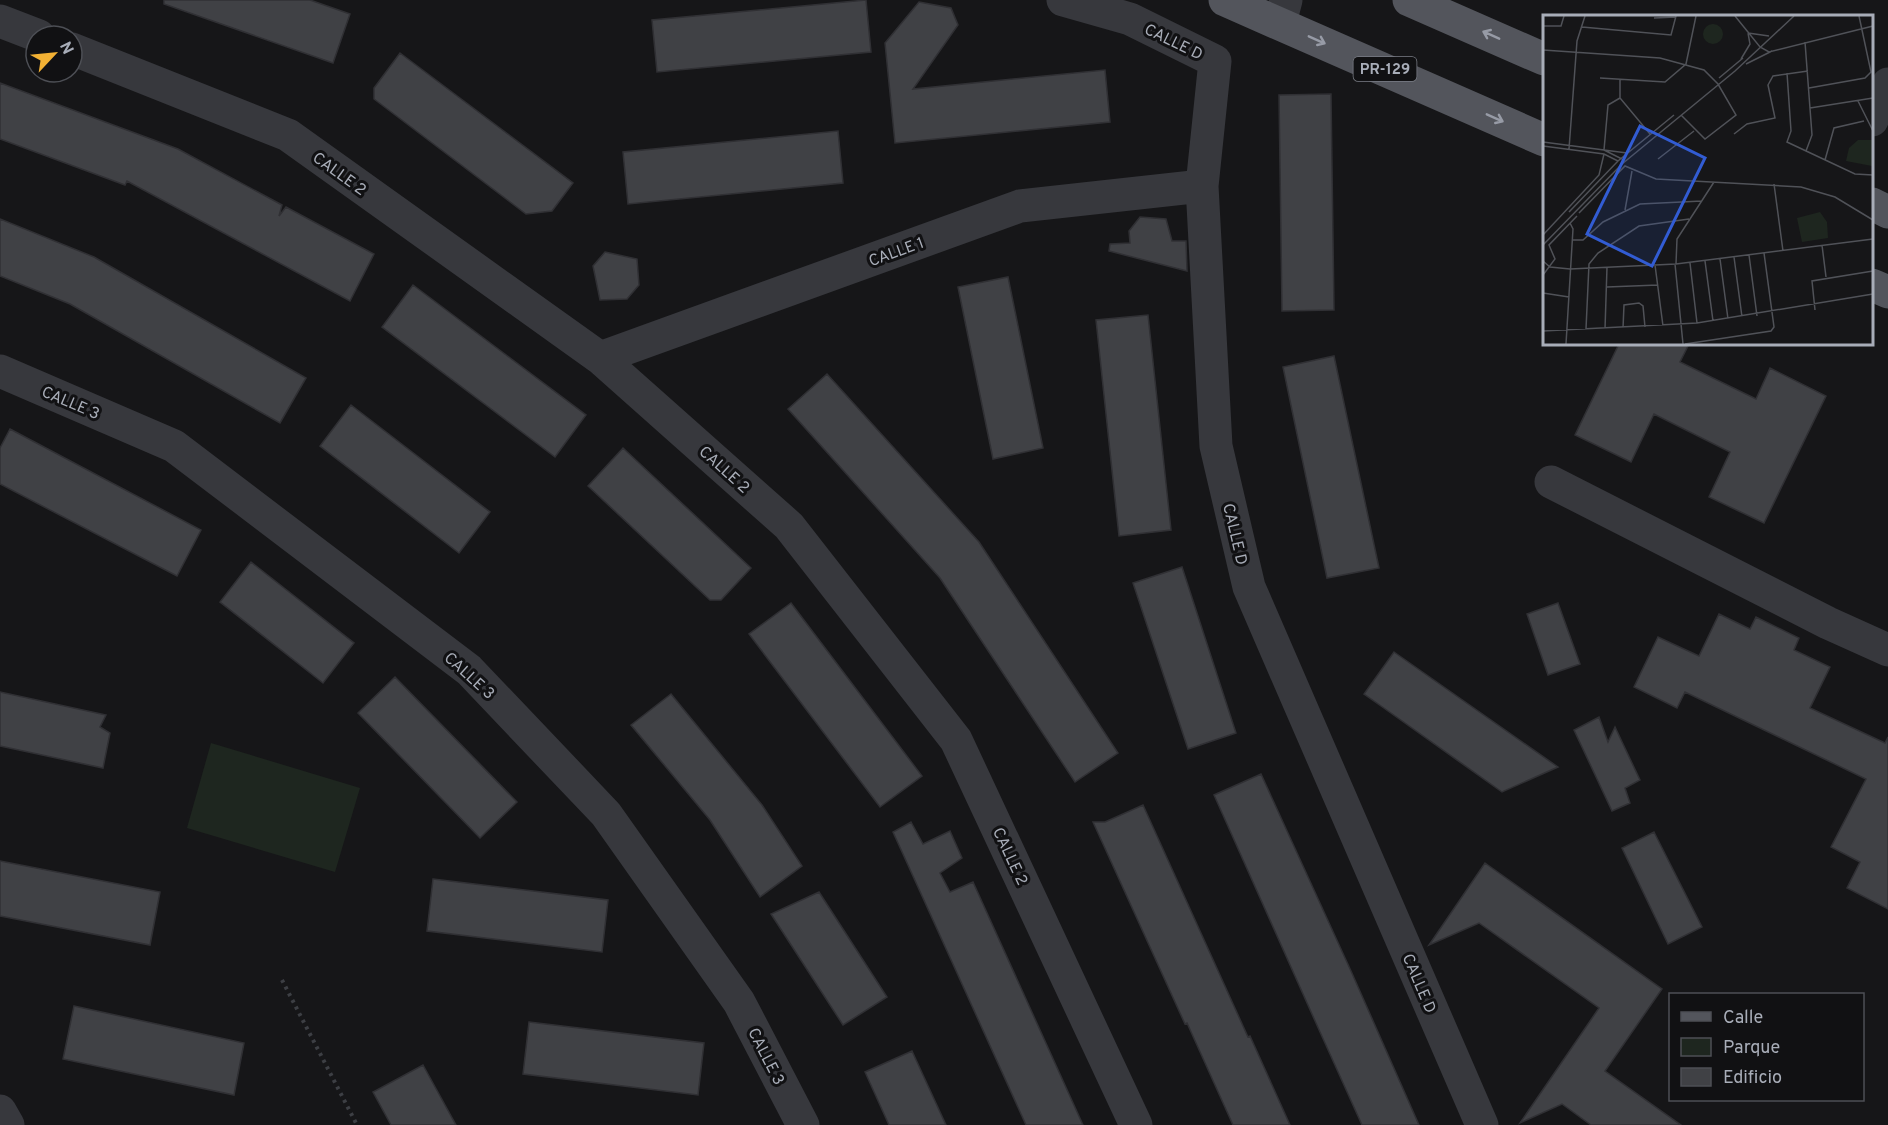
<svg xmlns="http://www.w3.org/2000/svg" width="1888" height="1125" viewBox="0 0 1888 1125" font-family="Overpass,sans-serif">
<rect width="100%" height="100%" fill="#161618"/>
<!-- green -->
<path fill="#1e261f" d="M 211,743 L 360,788 L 335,872 L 187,828 Z"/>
<!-- building -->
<path fill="#404145" stroke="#303034" stroke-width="1.5" d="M 164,0 L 310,0 L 350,14 L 333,63 L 164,4 Z
M 866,0 L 871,52 L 657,72 L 652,20 Z
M 919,2 L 951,8 L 958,25 L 913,89 L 1105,70 L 1110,122 L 895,143 L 885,43 Z
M 400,53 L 573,183 L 552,211 L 526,214 L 374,99 L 374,88 Z
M 0,83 L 178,149 L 282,205 L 279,216 L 286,207 L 374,254 L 350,301 L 127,181 L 125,185 L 0,139 Z
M 1331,94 L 1334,310 L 1282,311 L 1279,95 Z
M 838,131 L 843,183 L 628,204 L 623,152 Z
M 1140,217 L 1166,219 L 1172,241 L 1186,241 L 1187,271 L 1109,251 L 1110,244 L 1130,243 L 1129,231 Z
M 0,219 L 94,257 L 306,378 L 280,423 L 70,304 L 0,276 Z
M 605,252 L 637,259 L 639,285 L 627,299 L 600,300 L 593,266 Z
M 1008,277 L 1043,448 L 993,459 L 958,287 Z
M 413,285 L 586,415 L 555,457 L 382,327 Z
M 1148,315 L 1171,530 L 1119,536 L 1096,320 Z
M 1619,344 L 1689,344 L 1680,362 L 1756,399 L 1770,368 L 1826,396 L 1764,523 L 1709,497 L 1730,452 L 1654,414 L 1631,462 L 1575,435 Z
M 1334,356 L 1379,568 L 1327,578 L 1283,367 Z
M 827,374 L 979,542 L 1118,753 L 1075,782 L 940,578 L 788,409 Z
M 351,405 L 490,512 L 459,553 L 320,446 Z
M 10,429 L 201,530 L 177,576 L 0,484 L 0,448 Z
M 623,448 L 751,568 L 721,600 L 710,600 L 588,486 Z
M 251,562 L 354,643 L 323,683 L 220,602 Z
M 1182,567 L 1236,733 L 1188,749 L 1133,583 Z
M 791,603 L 922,776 L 880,807 L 749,634 Z
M 1558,603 L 1580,664 L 1548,675 L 1527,614 Z
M 1719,614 L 1750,629 L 1756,617 L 1799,638 L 1794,650 L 1830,667 L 1810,708 L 1885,743 L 1888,737 L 1888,909 L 1847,888 L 1860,862 L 1831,847 L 1866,779 L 1685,692 L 1677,708 L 1634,687 L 1658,637 L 1699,656 Z
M 1394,652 L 1558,767 L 1502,792 L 1381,706 L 1364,694 Z
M 395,677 L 517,802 L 480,838 L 358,713 Z
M 0,692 L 106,715 L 100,727 L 110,733 L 103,768 L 0,746 Z
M 671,694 L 762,805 L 802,866 L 760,897 L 710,820 L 631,725 Z
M 1599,717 L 1608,742 L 1615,727 L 1640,780 L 1625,788 L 1630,803 L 1612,811 L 1574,730 Z
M 1261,774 L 1351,971 L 1419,1125 L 1362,1125 L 1320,1032 L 1214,795 Z
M 1143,805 L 1248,1037 L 1250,1036 L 1290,1125 L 1233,1125 L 1187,1023 L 1185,1024 L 1093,822 L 1105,822 Z
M 911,822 L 923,844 L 950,831 L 962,858 L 940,873 L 950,892 L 973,882 L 1083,1125 L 1026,1125 L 893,832 Z
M 1654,832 L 1702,927 L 1668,944 L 1622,848 Z
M 0,861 L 160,892 L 150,945 L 0,916 Z
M 1485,863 L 1662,989 L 1605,1071 L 1681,1125 L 1591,1125 L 1562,1104 L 1520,1123 L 1599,1008 L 1479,923 L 1429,945 Z
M 433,879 L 608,900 L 602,952 L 427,931 Z
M 819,892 L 887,997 L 843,1025 L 771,914 Z
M 74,1006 L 244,1043 L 234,1095 L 63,1059 Z
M 529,1022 L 704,1043 L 698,1095 L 523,1074 Z
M 912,1051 L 946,1125 L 889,1125 L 865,1072 Z
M 423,1065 L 456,1125 L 391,1125 L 373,1092 Z"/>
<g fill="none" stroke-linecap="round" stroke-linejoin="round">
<!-- path -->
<path stroke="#3d3f44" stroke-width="4" stroke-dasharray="3 4.5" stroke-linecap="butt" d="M 282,980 L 357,1125"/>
<!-- minor -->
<path stroke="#37383d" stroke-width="33" d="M 1063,0 L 1130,19 L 1215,61 L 1202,186 L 1216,446 L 1249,587 L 1482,1125
M 0,21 L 39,36
M 1280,23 L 1286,0
M 72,49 L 288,135 L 600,358 L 789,526 L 956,740 L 1136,1125
M 1872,120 L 1888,84
M 600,358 L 1020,206 L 1202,186
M 0,371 L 174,446 L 469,670 L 606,814 L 739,1002 L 803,1125
M 1551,482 L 1828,623 L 1888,650
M 0,1111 L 8,1125"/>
<!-- major -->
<path stroke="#53555c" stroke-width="33" d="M 1225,0 L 1544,140
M 1409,0 L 1544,59
M 1872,204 L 1888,212
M 1872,285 L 1888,292"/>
</g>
<!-- one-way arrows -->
<defs><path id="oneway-shaft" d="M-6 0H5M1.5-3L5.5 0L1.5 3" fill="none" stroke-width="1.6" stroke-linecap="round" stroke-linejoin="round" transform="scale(1.5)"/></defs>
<g stroke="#979ba6">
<use href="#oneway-shaft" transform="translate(1491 35) rotate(-156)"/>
<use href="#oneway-shaft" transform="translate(1317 40) rotate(24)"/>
<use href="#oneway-shaft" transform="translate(1495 118) rotate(24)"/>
</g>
<g text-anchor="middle" stroke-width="6" stroke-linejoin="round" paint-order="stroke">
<!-- shield labels -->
<rect fill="#111113" stroke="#7b7e86" stroke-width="1.5" x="1353.5" y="57" width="63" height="24" rx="4.5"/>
<g font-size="15" font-weight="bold" fill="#a8adb8">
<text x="1385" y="74">PR-129</text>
</g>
<!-- street labels -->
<g font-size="16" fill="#a8adb8" stroke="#111113">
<text transform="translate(1174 41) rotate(26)" y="6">CALLE D</text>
<text transform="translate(340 173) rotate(36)" y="6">CALLE 2</text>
<text transform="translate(896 251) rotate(-20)" y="6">CALLE 1</text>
<text transform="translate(71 402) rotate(23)" y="6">CALLE 3</text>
<text transform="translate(725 469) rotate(42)" y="6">CALLE 2</text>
<text transform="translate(1236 534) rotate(77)" y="6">CALLE D</text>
<text transform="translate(470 675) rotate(42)" y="6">CALLE 3</text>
<text transform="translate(1011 856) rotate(65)" y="6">CALLE 2</text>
<text transform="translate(1420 983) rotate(67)" y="6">CALLE D</text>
<text transform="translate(767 1056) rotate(63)" y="6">CALLE 3</text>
</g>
</g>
<!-- overview -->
<g transform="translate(1543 15)">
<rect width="330" height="330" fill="#161618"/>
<path d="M160 19a10 10 0 1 1 20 0a10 10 0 1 1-20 0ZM 315,125 L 330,125 L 329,151 L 303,146 L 306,133 ZM 277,197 L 284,207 L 285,223 L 259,227 L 254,203 Z" fill="#1e261f"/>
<path fill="none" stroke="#505258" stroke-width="1.5" d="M 192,1 L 217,32 L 226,37 L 330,11M 111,3 L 133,2M 0,11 L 18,11 L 21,1M 39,12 L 128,20 L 133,1M 205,18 L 226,21M 262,27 L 269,120 L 263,136M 0,35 L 117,43 L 161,55 L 175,69 L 193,100 L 162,124 L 138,100M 198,44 L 207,29 L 205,18M 203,49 L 229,36M 244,58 L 248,116 L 244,127 L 312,159 L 330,160M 57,63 L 122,67 L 143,49 L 153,1M 176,63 L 200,43M 77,65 L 77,83 L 107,119M 266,73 L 322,63 L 328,57 L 316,1M 315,86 L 330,116M 267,93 L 330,83M 191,119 L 204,109 L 232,103 L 225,70 L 230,61 L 265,56M 0,127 L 61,135 L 79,144M 0,131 L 61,139 L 75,146M 26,134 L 34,26 L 42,1M 61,135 L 65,90 L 77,83M 61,135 L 84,138M 115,144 L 151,116M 282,145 L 291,113 L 321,106M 231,169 L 240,236M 82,195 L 89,156M 26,197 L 75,146 L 131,100M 36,198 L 82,151 L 113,164 L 258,172 L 292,182 L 330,205M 0,220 L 56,160 L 61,139M 29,225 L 40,225 L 60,207 L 97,189 L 159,186M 0,230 L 79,149 L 192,56 L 251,1M 279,230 L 283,262M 206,240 L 214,301M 191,242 L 199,302M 177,244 L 185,304M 0,246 L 7,252 L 27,254 L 133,249 L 330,224M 162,246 L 170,306M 147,248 L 154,308M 132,249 L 140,329M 133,249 L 134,224 L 171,167M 112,250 L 120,311M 0,260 L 12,244 L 6,230 L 34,201M 64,272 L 115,270M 0,278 L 26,282M 272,295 L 269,266 L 330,256M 80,313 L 81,290 L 96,288 L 100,291 L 102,312M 43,314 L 46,249 L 55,238 L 96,211 L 146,204M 62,314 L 64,252M 0,316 L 154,308 L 330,279M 23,329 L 30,214 L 27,208M 142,329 L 228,316 L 231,312 L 221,238"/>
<path fill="#325cd3" fill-opacity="0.15" stroke="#325cd3" stroke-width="3" d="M 97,111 L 162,143 L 109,251 L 44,219 Z"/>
<rect width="330" height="330" fill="none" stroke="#a8adb8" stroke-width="3"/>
</g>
<!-- legend -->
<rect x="1669" y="993" width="195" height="108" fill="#111113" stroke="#4d4f55" stroke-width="1.5"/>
<rect x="1681" y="1012" width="30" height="9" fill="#53555c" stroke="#4d4f55" stroke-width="1.5"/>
<text x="1723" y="1023" font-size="18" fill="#a8adb8">Calle</text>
<rect x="1681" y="1038" width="30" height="18" fill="#1e261f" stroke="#4d4f55" stroke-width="1.5"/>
<text x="1723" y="1053" font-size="18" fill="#a8adb8">Parque</text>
<rect x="1681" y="1068" width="30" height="18" fill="#404145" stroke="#4d4f55" stroke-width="1.5"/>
<text x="1723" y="1083" font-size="18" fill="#a8adb8">Edificio</text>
<!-- north arrow -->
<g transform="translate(54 54) rotate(64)"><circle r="28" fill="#111113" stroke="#4d4f55" stroke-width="1.5"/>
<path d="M0-4.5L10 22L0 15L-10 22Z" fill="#f2b134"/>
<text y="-9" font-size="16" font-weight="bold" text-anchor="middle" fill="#a8adb8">N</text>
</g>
</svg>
